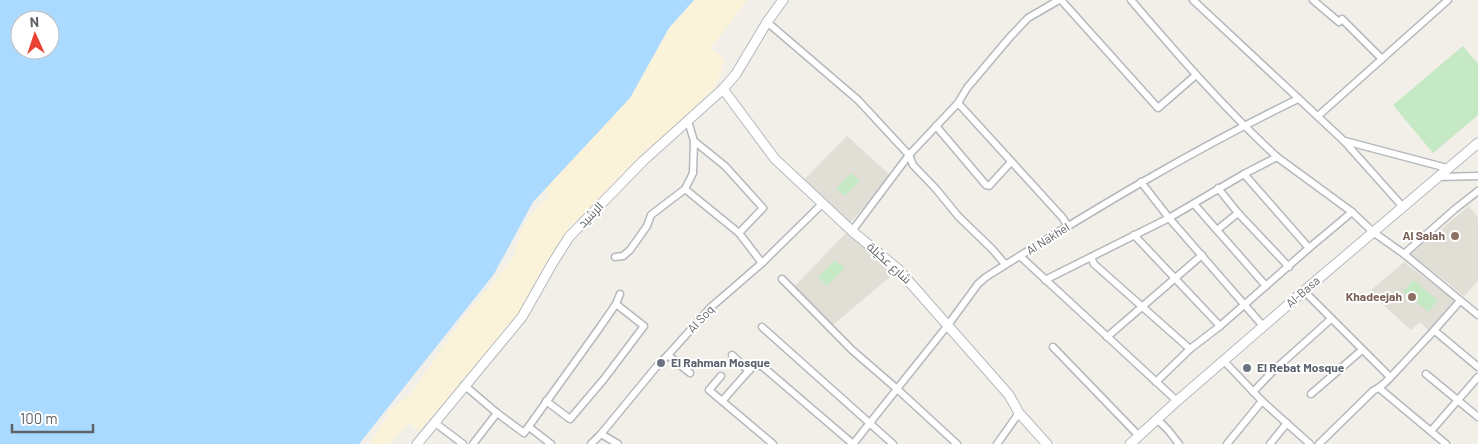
<svg xmlns="http://www.w3.org/2000/svg" width="1478" height="444" viewBox="0 0 1478 444" font-family="Barlow,Cairo,sans-serif">
  <rect width="100%" height="100%" fill="#f1efe8"/>
  <g fill="#e1ded6">
    <polygon points="847,136 891,176 849,224 802,182"/>
    <polygon points="1469,206 1478,218 1478,281 1464,296 1411,254"/>
    <polygon points="847,232 896,272 829,328 791,290"/>
    <polygon points="1404,262 1456,302 1429,331 1420,322 1411,330 1369,292"/>
  </g>
  <g fill="#c5e8c5">
    <polygon points="1463,46 1478,64 1478,115 1433,153 1393,105"/>
    <polygon points="851,173 860,181 845,196 836,189"/>
    <polygon points="835,260 845,268 827,286 818,277"/>
    <polygon points="1413,280 1438,300 1429,312 1403,292"/>
  </g>
  <polygon fill="#fbf3d9" points="694,0 747,0 711,48 725,60 715,88 571,226 560,213 570,227 553,253 513,322 419,432 409,423 389,444 369,444 392,408 409,396 461,321 496,279 513,257 524,225 534,211 548,197 546,188 630,98 669,28"/>
  <path fill="#aadaff" fill-rule="evenodd" d="M0,0h694l-25,28 -39,70 -97,104 -39,72 -135,170h-359zM20,20h30v30h-30z"/>
  <g fill="none" stroke-linecap="round" stroke-linejoin="round">
    <g stroke="#b5b8bc" stroke-width="9">
      <g id="street">
        <polyline points="1061,0 1158,108 1196,75"/>
        <path d="M1131,0c47,55 93,108 146,157"/>
        <polyline points="1193,0 1344,141 1403,207"/>
        <polyline points="1313,0 1339,22 1342,19 1382,59"/>
        <polyline points="767,22 858,100 909,155 913,165 936,189 958,216 992,249 1005,264"/>
        <polyline points="958,103 1062,217 1068,226"/>
        <polyline points="1318,116 1448,0"/>
        <polyline points="688,121 694,141 693,173 685,189 739,233 762,263"/>
        <polyline points="936,126 986,185 989,186 1011,162"/>
        <polyline points="694,141 725,166 763,208 739,233"/>
        <polyline points="1345,141 1447,168"/>
        <polyline points="1244,174 1309,248"/>
        <polyline points="1438,177 1478,176"/>
        <polyline points="1141,182 1169,218 1263,326"/>
        <polyline points="1218,188 1238,213 1289,267"/>
        <polyline points="1194,204 1266,286"/>
        <polyline points="1217,230 1238,213"/>
        <polyline points="852,231 909,155 958,103 967,88 1010,37 1028,18 1059,0"/>
        <polyline points="1134,235 1220,326"/>
        <polyline points="1404,254 1455,209 1478,191"/>
        <polyline points="1020,256 1177,401"/>
        <polyline points="615,257 623,256 630,250 647,226 651,215 685,189"/>
        <polyline points="1091,257 1094,264 1190,349"/>
        <polyline points="782,279 852,350 896,388 957,444"/>
        <polyline points="1045,280 1169,218 1244,174 1277,157 1352,212 1373,232 1404,254 1478,315"/>
        <polyline points="1304,291 1390,377"/>
        <polyline points="762,327 893,444"/>
        <polyline points="1435,331 1478,367"/>
        <polyline points="1107,337 1202,255"/>
        <polyline points="1053,347 1139,436"/>
        <polyline points="668,355 690,373"/>
        <polyline points="732,355 749,371"/>
        <polyline points="1224,361 1262,401 1310,444"/>
        <polyline points="1426,374 1478,417"/>
        <polyline points="721,376 709,390 773,444"/>
        <polyline points="1156,382 1190,349 1220,326 1309,248 1352,212"/>
        <polyline points="464,385 497,413 524,433 598,330 616,304 620,294"/>
        <polyline points="1379,388 1446,444"/>
        <polyline points="1253,392 1272,372 1331,319"/>
        <polyline points="1311,394 1362,350"/>
        <polyline points="723,400 752,367 758,365 763,367 853,444"/>
        <polyline points="546,401 570,419 604,379 644,326 616,304"/>
        <polyline points="1157,419 1168,430 1179,444"/>
        <polyline points="434,422 463,444"/>
        <polyline points="529,427 551,444"/>
        <polyline points="1431,431 1478,377"/>
        <polyline points="601,434 618,444"/>
        <polyline points="473,444 497,413"/>
        <polyline points="591,444 601,434 657,366 668,355 710,308 762,263 822,204"/>
        <path d="M853,444l95,-119 30,-41 8,-7c102,-64 204,-126 312,-178"/>
        <polyline points="997,444 1019,413"/>
        <polyline points="1227,444 1262,401"/>
        <polyline points="1270,444 1287,423"/>
        <path d="M1319,444l54,-53c12,-5 21,-18 29,-26 20,-21 39,-42 58,-64"/>
      </g>
    </g>
    <g stroke="#b6babf" stroke-width="11">
      <g id="secondary">
        <polyline points="723,89 775,159 852,231 898,269 1009,395 1019,413 1047,444"/>
        <polyline points="417,444 522,317 552,264 569,237 643,161 723,89 736,74 767,22 783,0"/>
        <polyline points="1130,444 1177,401 1304,291 1478,143"/>
      </g>
    </g>
    <use href="#street" stroke="#fff" stroke-width="6"/>
    <use href="#secondary" stroke="#fff" stroke-width="9"/>
  </g>
  <g fill="#8d6e63" stroke="#fff" stroke-width="2">
    <circle cx="1455" cy="236" r="5"/>
    <circle cx="1412" cy="297" r="5"/>
  </g>
  <g fill="#6b7280" stroke="#fff" stroke-width="2">
    <circle cx="661" cy="363" r="5"/>
    <circle cx="1247" cy="368" r="5"/>
  </g>
  <g text-anchor="middle" stroke-width="4" stroke-linejoin="round" paint-order="stroke">
    <g font-size="12" fill="#5f6368" stroke="#fff">
      <text transform="translate(591 215) rotate(-46)" y="4">الرشيد</text>
      <text transform="translate(1048 239) rotate(-32)" y="4">Al Nakhel</text>
      <text transform="translate(889 263) rotate(42)" y="4">شارع عكيلة</text>
      <text transform="translate(1303 292) rotate(-41)" y="4">Al-Basa</text>
      <text transform="translate(701 319) rotate(-47)" y="4">Al Soq</text>
    </g>
    <g font-size="12" font-weight="bold" fill="#785e54" stroke="#fff" text-anchor="end">
      <text x="1445" y="240">Al Salah</text>
      <text x="1402" y="301">Khadeejah</text>
    </g>
    <g font-size="12" font-weight="bold" fill="#5b616d" stroke="#fff" text-anchor="start">
      <text x="671" y="367">El Rahman Mosque</text>
      <text x="1257" y="372">El Rebat Mosque</text>
    </g>
  </g>
  <g transform="translate(35 35) rotate(357)"><circle r="24" fill="#ffffff" stroke="#bfc1c3"/>
  <path d="M0-4L9 19L0 12L-9 19Z" fill="#ea4335"/>
  <text y="-8" font-size="14" font-weight="bold" text-anchor="middle" fill="#5f6368">N</text>
  </g>
  <path d="M12 424v8h81v-8" fill="none" stroke="#5f6368" stroke-width="2.5"/>
  <text x="20" y="424" font-size="15" fill="#5f6368" stroke="#ffffff" stroke-width="4" paint-order="stroke">100 m</text>
</svg>
